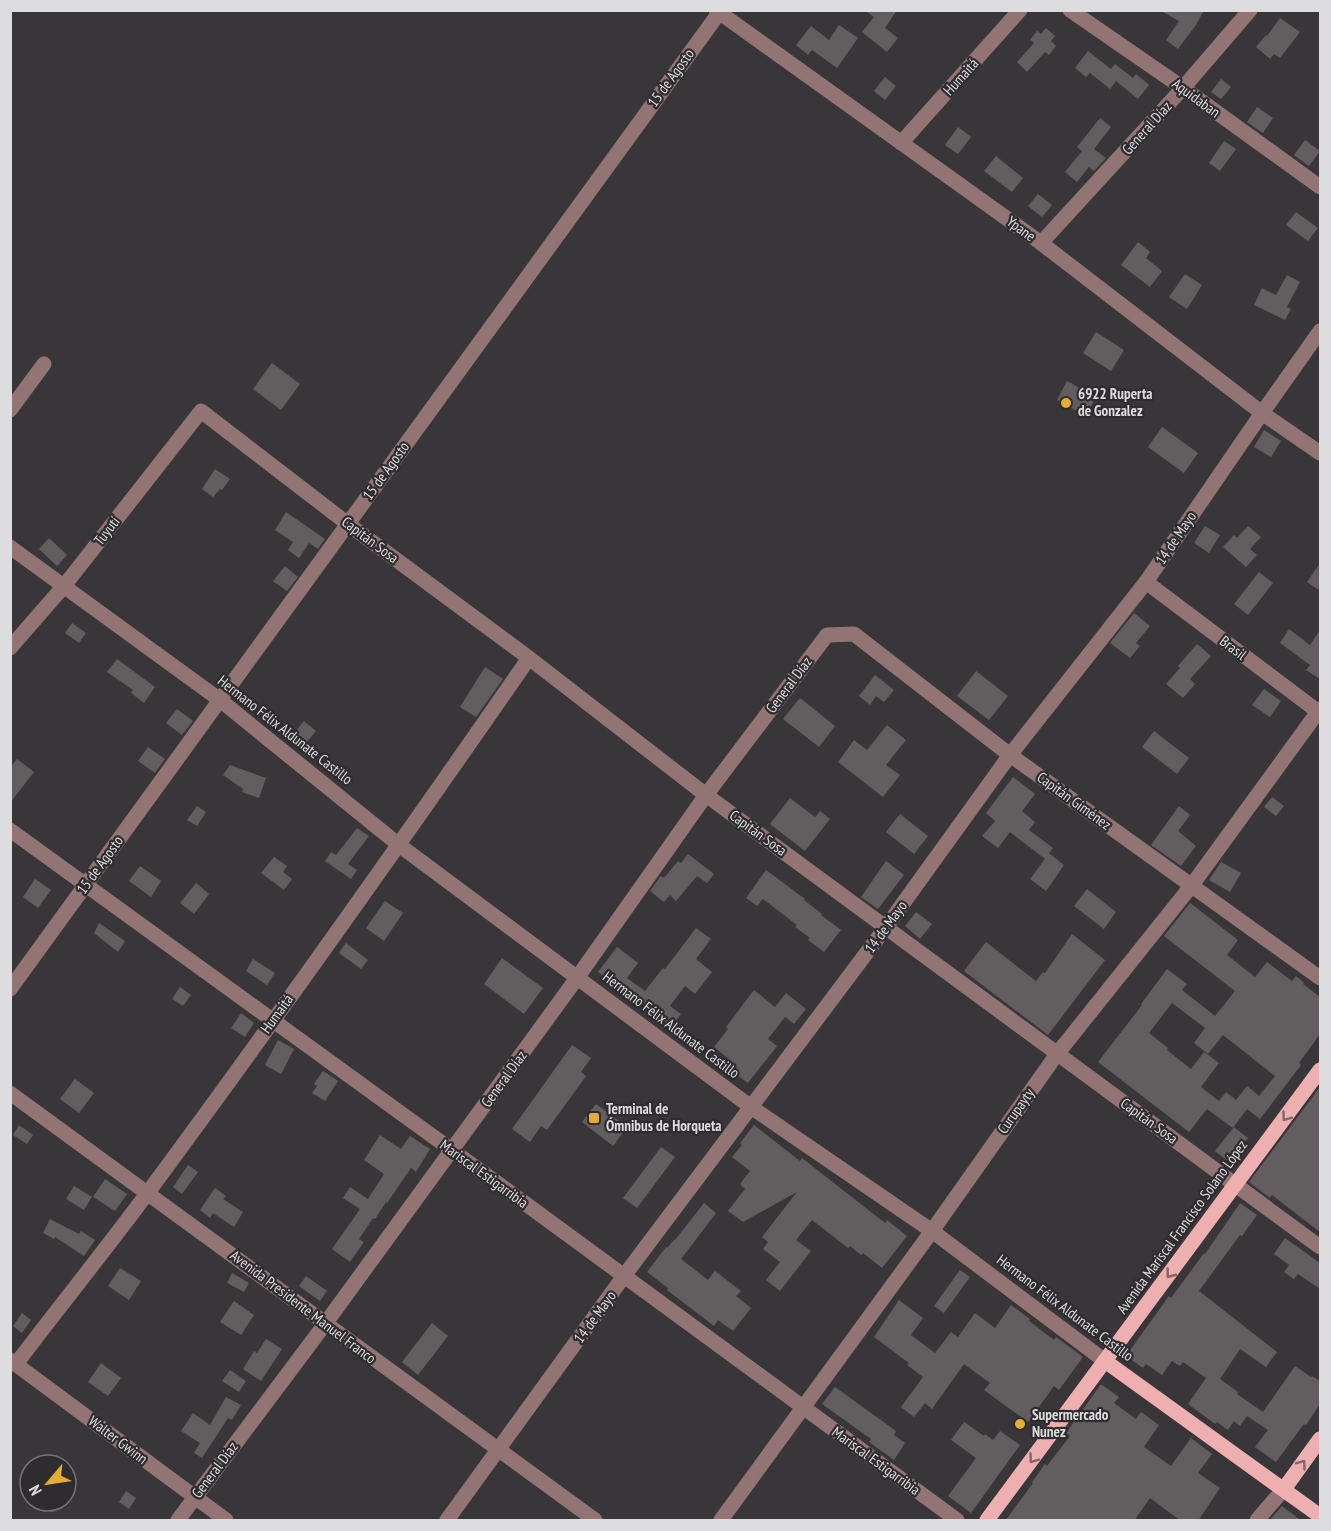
<svg xmlns="http://www.w3.org/2000/svg" width="1331" height="1531" viewBox="0 0 1331 1531" font-family="'PT Sans Narrow',sans-serif">
  <rect width="100%" height="100%" fill="#393639"/>
  <g fill="#625e5f" fill-rule="evenodd">
    <polygon points="864,10 897,10 885,28 898,38 887,52 862,32 874,17"/>
    <polygon points="1159,10 1204,10 1196,25 1178,49 1166,40 1179,21"/>
    <polygon points="1280,18 1300,32 1280,58 1274,54 1270,59 1256,47 1266,35 1267,36"/>
    <polygon points="839,25 858,38 837,68 812,50 808,55 796,45 811,26 829,40"/>
    <polygon points="1046,28 1055,36 1051,41 1056,46 1049,55 1045,52 1027,72 1017,62 1034,43 1030,40 1037,31 1041,34"/>
    <polygon points="1088,51 1111,69 1115,64 1133,78 1136,74 1149,85 1138,99 1116,81 1110,89 1090,73 1086,77 1075,68"/>
    <polygon points="885,77 896,86 885,100 874,91"/>
    <polygon points="1221,79 1231,87 1221,99 1211,92"/>
    <polygon points="1257,107 1273,118 1263,133 1247,122"/>
    <polygon points="1100,118 1111,127 1094,149 1106,158 1094,171 1089,167 1077,182 1065,172 1082,151 1077,147"/>
    <polygon points="958,127 971,137 958,154 945,145"/>
    <polygon points="1305,140 1320,151 1309,166 1294,155"/>
    <polygon points="1224,141 1236,149 1220,171 1209,163"/>
    <polygon points="996,156 1023,178 1012,192 984,171"/>
    <polygon points="1038,194 1052,205 1042,217 1028,206"/>
    <polygon points="1296,212 1318,228 1308,241 1286,225"/>
    <polygon points="1138,242 1150,252 1146,258 1162,271 1150,287 1121,265"/>
    <polygon points="1185,274 1202,285 1187,309 1169,297"/>
    <polygon points="1287,275 1300,282 1287,307 1291,309 1285,320 1254,305 1262,288 1276,295"/>
    <polygon points="1096,332 1124,350 1111,371 1083,353"/>
    <polygon points="272,363 300,384 281,410 253,389"/>
    <polygon points="1067,381 1096,397 1086,416 1057,400"/>
    <polygon points="1162,427 1198,453 1184,473 1148,447"/>
    <polygon points="1264,430 1281,441 1271,457 1254,447"/>
    <polygon points="215,469 230,479 222,490 220,489 213,497 202,489"/>
    <polygon points="286,512 325,539 318,549 309,543 299,558 288,550 293,542 275,530"/>
    <polygon points="1205,526 1220,535 1209,553 1194,543"/>
    <polygon points="1248,526 1261,537 1250,549 1257,555 1246,567 1223,547 1234,535 1237,538"/>
    <polygon points="49,538 67,555 57,566 39,549"/>
    <polygon points="1320,563 1320,591 1307,582"/>
    <polygon points="285,566 298,577 287,591 273,581"/>
    <polygon points="1259,572 1273,583 1248,615 1234,604"/>
    <polygon points="1134,613 1150,626 1136,643 1140,646 1130,658 1110,643"/>
    <polygon points="72,623 86,633 79,643 65,633"/>
    <polygon points="1289,629 1310,645 1320,630 1320,679 1306,670 1310,665 1280,643"/>
    <polygon points="1197,644 1211,656 1190,679 1195,684 1183,698 1166,684 1180,668 1178,666"/>
    <polygon points="117,659 155,687 144,703 131,693 133,690 107,672"/>
    <polygon points="485,667 503,679 476,717 460,707"/>
    <polygon points="976,671 1008,696 989,720 957,696"/>
    <polygon points="875,675 894,690 884,702 876,696 870,705 859,696"/>
    <polygon points="1264,689 1281,701 1270,717 1252,705"/>
    <polygon points="800,698 835,726 819,747 783,719"/>
    <polygon points="177,709 193,721 182,735 166,723"/>
    <polygon points="304,721 316,731 305,744 293,734"/>
    <polygon points="887,725 906,740 886,765 900,775 883,797 838,762 854,740 867,750"/>
    <polygon points="1154,731 1189,758 1177,774 1142,747"/>
    <polygon points="148,747 165,759 155,773 138,761"/>
    <polygon points="17,759 34,772 10,803 10,768"/>
    <polygon points="230,765 266,778 259,798 242,792 243,789 223,775"/>
    <polygon points="1013,777 1035,794 1022,811 1035,822 1029,830 1053,848 1049,853 1064,865 1046,891 1030,879 1045,859 1010,832 998,848 982,836 995,821 986,813"/>
    <polygon points="1272,797 1284,806 1276,816 1264,807"/>
    <polygon points="790,798 815,817 820,811 830,819 805,851 770,824"/>
    <polygon points="197,806 206,812 197,826 187,820"/>
    <polygon points="1179,806 1190,815 1178,831 1196,846 1181,866 1151,845"/>
    <polygon points="900,814 928,836 914,854 886,832"/>
    <polygon points="357,828 369,836 348,864 357,870 351,879 325,861 331,852 336,855"/>
    <polygon points="688,854 714,874 707,883 697,876 676,901 670,895 664,902 650,891 661,876 664,878 678,861 681,863"/>
    <polygon points="274,857 287,866 283,872 292,879 284,890 261,873"/>
    <polygon points="886,861 904,875 878,909 861,897"/>
    <polygon points="1221,862 1241,873 1230,892 1209,880"/>
    <polygon points="140,866 161,881 151,897 129,881"/>
    <polygon points="766,870 805,899 804,900 822,914 821,915 841,930 824,952 808,940 810,938 795,927 797,925 763,899 757,906 746,898"/>
    <polygon points="35,879 51,890 38,908 23,897"/>
    <polygon points="196,883 209,894 194,914 180,903"/>
    <polygon points="1087,889 1116,912 1104,929 1074,906"/>
    <polygon points="385,901 403,913 384,941 366,928"/>
    <path d="M1190,903l48,37 -11,15 28,22 12,-15 25,19 4,-5 8,7 -1,1 17,13v37l-21,29 2,2 -41,54 -13,-10 -14,19 -26,-19 -18,23 -91,-70 44,-57 -1,-1 26,-35 20,15 -5,6 33,26 20,-25 -71,-55zM1172,1003l33,25 -11,15 14,11 15,-19 52,41 -16,20 -12,-10 -11,14 -10,-8 -7,9 -18,-14 18,-24 -15,-11 -13,17 -24,-19 1,-2 -19,-15z"/>
    <polygon points="916,912 932,924 920,939 905,926"/>
    <polygon points="99,923 125,941 118,952 94,933"/>
    <polygon points="696,928 711,939 696,959 712,972 695,994 685,986 670,1006 681,1014 671,1027 598,972 617,947 638,963 627,978 645,991 663,968 665,969"/>
    <polygon points="1072,934 1105,960 1048,1035 964,971 986,942 1036,981 1043,972 1045,973"/>
    <polygon points="346,943 368,960 361,969 339,953"/>
    <polygon points="502,958 543,988 524,1014 484,984"/>
    <polygon points="253,959 275,973 267,985 246,971"/>
    <polygon points="180,987 191,995 183,1006 172,999"/>
    <polygon points="754,990 775,1007 786,993 806,1009 794,1024 785,1017 768,1039 777,1046 748,1083 725,1066 730,1060 714,1047 728,1029 726,1027"/>
    <polygon points="241,1013 254,1023 245,1037 231,1028"/>
    <polygon points="278,1040 294,1049 281,1074 265,1065"/>
    <polygon points="572,1045 591,1058 581,1072 586,1076 547,1130 541,1126 530,1142 512,1129"/>
    <polygon points="323,1071 338,1081 325,1101 312,1093 317,1086 314,1084"/>
    <polygon points="75,1079 94,1093 79,1113 60,1099"/>
    <polygon points="1320,1087 1320,1232 1272,1195 1270,1198 1249,1182"/>
    <polygon points="596,1104 627,1127 613,1146 582,1122"/>
    <polygon points="19,1125 33,1135 27,1144 13,1135"/>
    <polygon points="754,1125 800,1161 802,1158 885,1223 887,1220 907,1236 882,1268 863,1253 861,1255 850,1246 848,1248 812,1220 796,1240 811,1251 780,1291 766,1280 780,1262 763,1249 768,1242 762,1237 797,1192 743,1222 728,1211 745,1189 740,1184 750,1171 732,1157 742,1145 740,1143"/>
    <polygon points="1234,1127 1248,1138 1229,1162 1215,1151"/>
    <polygon points="380,1135 401,1149 410,1136 430,1149 416,1172 411,1168 387,1203 386,1202 375,1219 373,1218 359,1239 364,1242 350,1262 332,1249 360,1209 343,1198 350,1187 368,1199 384,1174 364,1160"/>
    <polygon points="661,1147 675,1157 637,1208 623,1198"/>
    <polygon points="188,1165 198,1172 182,1194 173,1187"/>
    <polygon points="105,1179 127,1194 115,1211 93,1197"/>
    <polygon points="74,1186 92,1197 84,1210 66,1199"/>
    <polygon points="215,1188 226,1196 223,1199 243,1212 234,1227 213,1213 210,1218 200,1210"/>
    <polygon points="704,1203 716,1213 681,1259 708,1280 715,1271 741,1291 736,1296 751,1308 733,1331 718,1320 714,1326 667,1290 668,1288 647,1272 666,1247 667,1248 674,1240 675,1240"/>
    <polygon points="1240,1203 1257,1215 1242,1236 1240,1235 1199,1291 1277,1352 1266,1367 1240,1349 1220,1379 1238,1392 1237,1394 1263,1412 1295,1366 1311,1377 1312,1376 1320,1381 1320,1404 1306,1425 1304,1424 1276,1462 1255,1447 1268,1430 1247,1416 1240,1426 1234,1421 1228,1430 1217,1422 1215,1424 1188,1404 1206,1378 1183,1362 1180,1366 1172,1361 1162,1375 1146,1364 1143,1368 1126,1356 1169,1296 1171,1298 1204,1253 1205,1254"/>
    <polygon points="50,1219 79,1234 81,1231 95,1240 84,1256 55,1237 54,1239 43,1233"/>
    <polygon points="1285,1238 1320,1263 1320,1289 1298,1274 1294,1279 1284,1272 1289,1265 1274,1254"/>
    <polygon points="120,1268 141,1281 129,1300 108,1286"/>
    <polygon points="960,1270 970,1277 944,1313 934,1306"/>
    <polygon points="232,1273 249,1283 244,1292 227,1283"/>
    <polygon points="306,1276 327,1291 320,1301 299,1286"/>
    <polygon points="899,1300 923,1318 911,1335 935,1353 951,1332 958,1337 975,1313 995,1328 1011,1305 1030,1319 1029,1321 1054,1340 1056,1337 1083,1357 1059,1390 1054,1386 1028,1422 984,1390 990,1383 964,1364 932,1409 925,1403 914,1417 901,1407 923,1377 907,1365 909,1363 874,1337"/>
    <polygon points="234,1301 254,1315 241,1335 220,1322"/>
    <polygon points="22,1313 31,1320 22,1333 13,1326"/>
    <polygon points="432,1323 448,1336 418,1375 402,1362"/>
    <polygon points="266,1339 282,1349 261,1381 243,1369 254,1351 257,1353"/>
    <polygon points="101,1363 121,1378 108,1396 88,1382"/>
    <polygon points="230,1370 246,1381 239,1392 222,1381"/>
    <polygon points="1101,1384 1119,1397 1114,1403 1136,1419 1141,1412 1159,1425 1144,1447 1171,1466 1191,1438 1212,1454 1198,1473 1220,1488 1198,1521 1181,1521 1150,1498 1134,1521 1005,1521 1033,1483 1032,1482 1045,1464 1047,1466 1070,1436 1066,1433"/>
    <polygon points="835,1387 896,1431 894,1435 905,1443 894,1460 869,1442 871,1439 822,1404"/>
    <polygon points="226,1397 241,1405 232,1420 228,1418 202,1458 194,1453 200,1443 181,1431 193,1413 210,1425"/>
    <polygon points="964,1422 984,1436 985,1434 993,1440 1000,1431 1020,1445 971,1513 948,1496 976,1458 951,1440"/>
    <polygon points="126,1491 136,1498 129,1509 119,1502"/>
    <polygon points="1282,1506 1302,1521 1269,1521"/>
  </g>
  <g fill="none" stroke-linecap="round" stroke-linejoin="round">
    <g stroke="#937474" stroke-width="15">
      <polyline points="716,10 1041,243 1262,413 1320,453"/>
      <polyline points="1070,10 1183,88 1320,187"/>
      <polyline points="901,143 1020,10"/>
      <polyline points="1041,243 1183,88 1250,10"/>
      <polyline points="10,410 44,364"/>
      <polyline points="10,547 220,700 399,845 751,1107 932,1231 1105,1361"/>
      <polyline points="1146,582 1320,713"/>
      <polyline points="10,648 64,586 201,411 348,524 529,658 706,795 1320,1247"/>
      <polyline points="10,830 500,1185 957,1520"/>
      <polyline points="10,989 719,13"/>
      <path d="M10,1093c196,141 389,286 585,427"/>
      <polyline points="10,1360 226,1520"/>
      <path d="M16,1364c44,-58 90,-115 133,-173 130,-176 256,-354 380,-533"/>
      <polyline points="178,1520 325,1324 577,978 706,795 827,635 854,634 1010,755 1320,978"/>
      <polyline points="447,1520 624,1276 886,927 1010,755 1146,582 1262,413 1320,331"/>
      <polyline points="721,1520 932,1231 1057,1054 1192,885 1320,709"/>
      <polyline points="1257,1520 1284,1489"/>
    </g>
    <g stroke="#eeafb0" stroke-width="15">
      <polyline points="1105,1361 1320,1516"/>
      <polyline points="1284,1489 1320,1439"/>
      <polyline points="987,1520 1320,1070"/>
    </g>
  </g>
  <defs><path id="oneway-chevron" d="M-2-3.5L2.5 0L-2 3.5" fill="none" stroke-width="1.6" stroke-linecap="round" stroke-linejoin="round" transform="scale(1.5)"/></defs>
  <g stroke="#856769">
    <use href="#oneway-chevron" transform="translate(1286 1117) rotate(126)"/>
    <use href="#oneway-chevron" transform="translate(1170 1274) rotate(127)"/>
    <use href="#oneway-chevron" transform="translate(1033 1459) rotate(126)"/>
    <use href="#oneway-chevron" transform="translate(1302 1464) rotate(-54)"/>
  </g>
  <g fill="#e4ad35" stroke="#2f2c2f" stroke-width="2">
    <circle cx="1066" cy="403" r="6"/>
    <rect x="588" y="1112" width="12" height="12" rx="3"/>
    <circle cx="1020" cy="1424" r="6"/>
  </g>
  <g text-anchor="middle" stroke-width="4.5" stroke-linejoin="round" paint-order="stroke">
    <g font-size="15" fill="#dddcde" stroke="#2f2c2f">
      <text transform="translate(961 77) rotate(-48)" y="5">Humaitá</text>
      <text transform="translate(671 78) rotate(-54)" y="5">15 de Agosto</text>
      <text transform="translate(1196 98) rotate(36)" y="5">Aquidaban</text>
      <text transform="translate(1147 128) rotate(-48)" y="5">General Díaz</text>
      <text transform="translate(1021 229) rotate(36)" y="5">Ypane</text>
      <text transform="translate(386 471) rotate(-54)" y="5">15 de Agosto</text>
      <text transform="translate(107 531) rotate(-52)" y="5">Tuyutí</text>
      <text transform="translate(1176 538) rotate(-56)" y="5">14 de Mayo</text>
      <text transform="translate(370 540) rotate(37)" y="5">Capitán Sosa</text>
      <text transform="translate(1233 648) rotate(37)" y="5">Brasil</text>
      <text transform="translate(789 685) rotate(-53)" y="5">General Díaz</text>
      <text transform="translate(285 730) rotate(38)" y="5">Hermano Félix Aldunate Castillo</text>
      <text transform="translate(1074 801) rotate(36)" y="5">Capitán Giménez</text>
      <text transform="translate(758 833) rotate(36)" y="5">Capitán Sosa</text>
      <text transform="translate(100 865) rotate(-54)" y="5">15 de Agosto</text>
      <text transform="translate(886 927) rotate(-54)" y="5">14 de Mayo</text>
      <text transform="translate(277 1014) rotate(-54)" y="5">Humaitá</text>
      <text transform="translate(671 1025) rotate(37)" y="5">Hermano Félix Aldunate Castillo</text>
      <text transform="translate(504 1079) rotate(-54)" y="5">General Díaz</text>
      <text transform="translate(1016 1111) rotate(-55)" y="5">Curupayty</text>
      <text transform="translate(1149 1121) rotate(36)" y="5">Capitán Sosa</text>
      <text transform="translate(484 1174) rotate(36)" y="5">Mariscal Estigarribia</text>
      <text transform="translate(1182 1227) rotate(-54)" y="5">Avenida Mariscal Francisco Solano López</text>
      <text transform="translate(303 1307) rotate(37)" y="5">Avenida Presidente Manuel Franco</text>
      <text transform="translate(1065 1308) rotate(37)" y="5">Hermano Félix Aldunate Castillo</text>
      <text transform="translate(595 1317) rotate(-54)" y="5">14 de Mayo</text>
      <text transform="translate(118 1440) rotate(37)" y="5">Walter Gwinn</text>
      <text transform="translate(876 1461) rotate(36)" y="5">Mariscal Estigarribia</text>
      <text transform="translate(215 1470) rotate(-53)" y="5">General Díaz</text>
    </g>
    <g font-size="15" font-weight="bold" fill="#dddcde" stroke="#2f2c2f" text-anchor="start">
      <text x="1078" y="399">6922 Ruperta<tspan x="1078" dy="17">de Gonzalez</tspan></text>
      <text x="606" y="1114">Terminal de<tspan x="606" dy="17">Ómnibus de Horqueta</tspan></text>
      <text x="1032" y="1420">Supermercado<tspan x="1032" dy="17">Nunez</tspan></text>
    </g>
  </g>
  <rect width="1331" height="1531" fill="none" stroke="#dddcde" stroke-width="24"/>
  <g transform="translate(48 1483) rotate(241)"><circle r="28" fill="#2f2c2f" stroke="#757275" stroke-width="1.5"/>
  <path d="M0-4.5L10 22L0 15L-10 22Z" fill="#e4ad35"/>
  <text y="-9" font-size="16" font-weight="bold" text-anchor="middle" fill="#dddcde">N</text>
  </g>
</svg>
